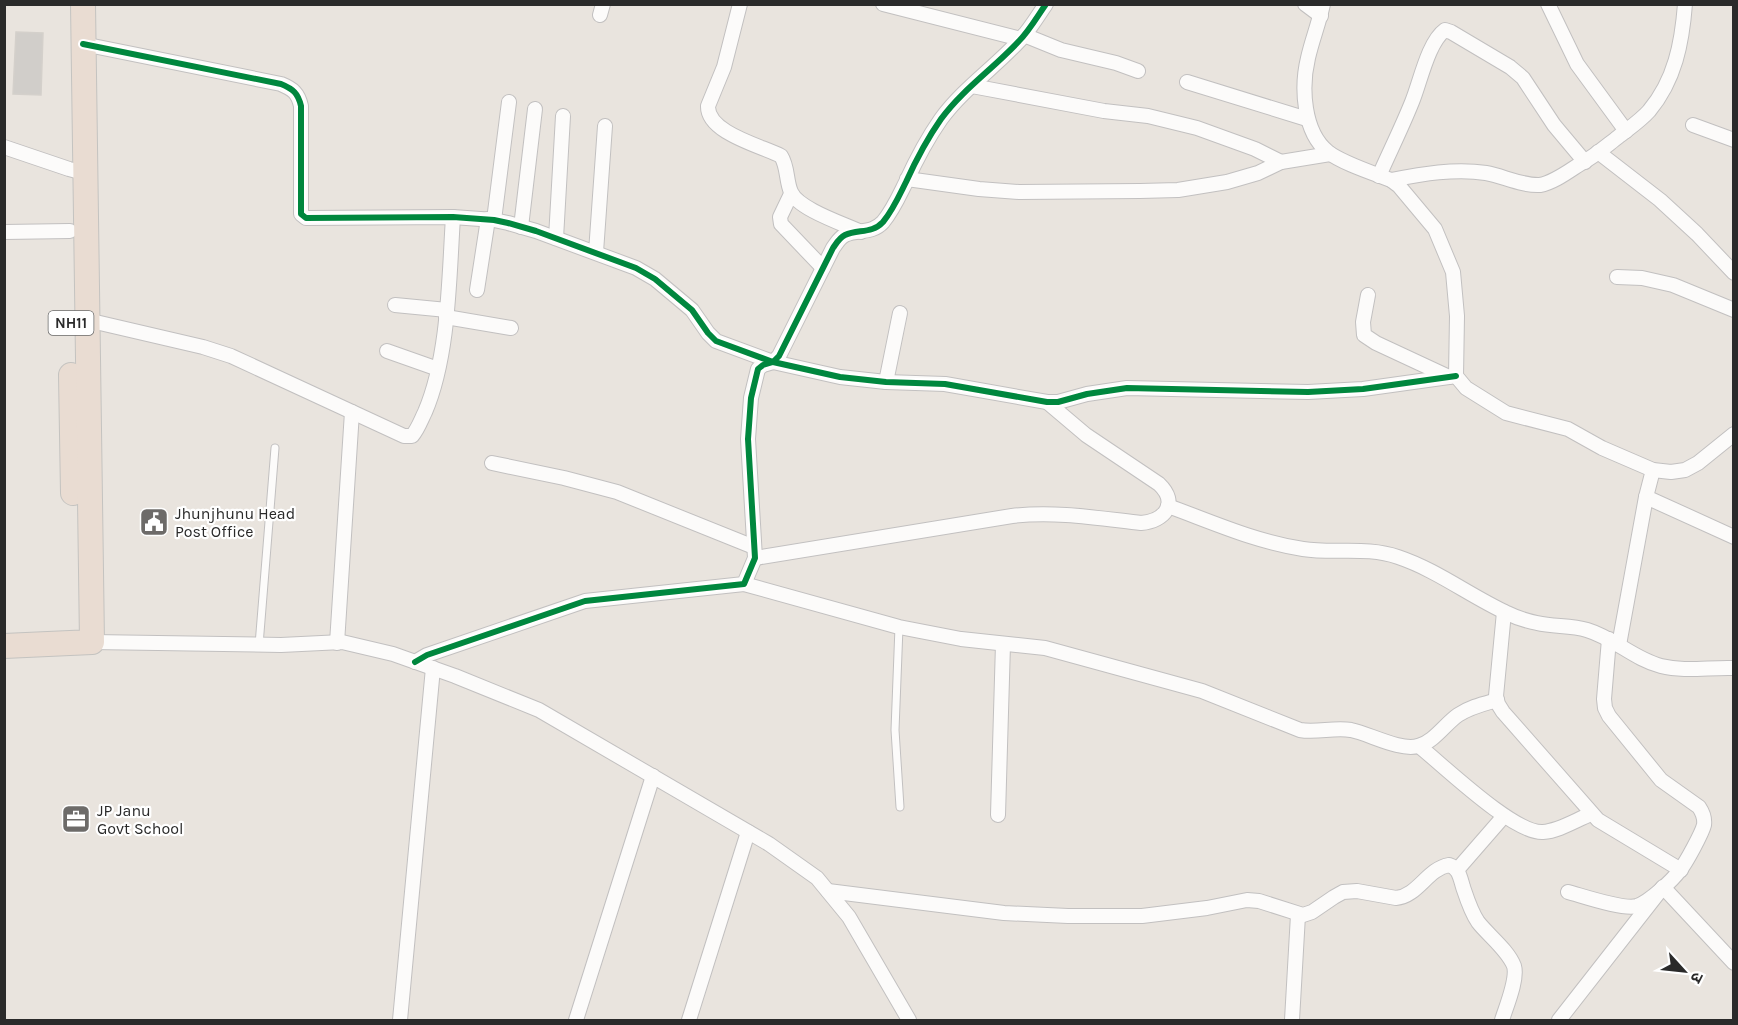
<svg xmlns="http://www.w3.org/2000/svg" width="1738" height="1025" viewBox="0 0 1738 1025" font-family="Karla,'Noto Sans Devanagari',sans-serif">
  <rect width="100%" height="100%" fill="#e9e4de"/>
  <polygon fill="#d1ceca" stroke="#d4d0cb" stroke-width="1.5" points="16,32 43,33 41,95 13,94"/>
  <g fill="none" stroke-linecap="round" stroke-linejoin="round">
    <g stroke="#c2c0c0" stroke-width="9">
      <g id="lane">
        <polyline points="899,627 895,730 900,807"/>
        <polyline points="259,645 275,448"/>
      </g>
    </g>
    <g stroke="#c2c0c0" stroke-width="16">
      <g id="street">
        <path d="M740,4l-16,63 -16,39c-1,27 54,40 73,50 7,11 5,25 10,36 7,17 53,32 70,40"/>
        <polyline points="883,4 1021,39"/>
        <polyline points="1305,4 1321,16"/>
        <path d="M1323,4c-4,19 -11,36 -15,54 -7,29 -5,74 20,94 14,11 45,21 63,28l8,6 36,43 18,43 4,44 -1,60 10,12 40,25 62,16 34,19 51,22 18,2 14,-2 13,-7 36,-29"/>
        <polyline points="1548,4 1577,64 1626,131"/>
        <polyline points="600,15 603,4"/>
        <polyline points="1024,35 1061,50 1116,63 1138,71"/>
        <path d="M83,44l198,40c12,5 17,9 20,22v108l5,4 147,-1 41,3 14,3 28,8 100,37 19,11 37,31 16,23 8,8 57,21 67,15 46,5 59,2 102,18h11l29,-8 40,-6 181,4 55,-3 93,-13"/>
        <polyline points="1187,82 1307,119"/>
        <polyline points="972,86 1104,111 1148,116 1197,128 1255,149 1281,162"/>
        <polyline points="1693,125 1734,140"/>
        <polyline points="4,147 69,169 84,173"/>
        <polyline points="1598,152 1660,200 1697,234 1734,273"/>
        <path d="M1379,176c11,-25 23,-49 33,-74 8,-19 16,-60 33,-72l6,2 59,35 13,11 31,47 31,37"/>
        <polyline points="907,179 979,189 1019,192 1140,191 1178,190 1227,182 1258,173 1281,162 1330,154"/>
        <path d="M1391,180c31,-6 64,-12 95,-7 17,3 36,13 54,12 13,-2 29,-14 40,-21 14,-7 25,-17 38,-27 10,-8 22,-16 31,-26 26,-31 33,-68 36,-107"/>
        <polyline points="791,194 780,217 781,224 823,268"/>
        <polyline points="494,220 509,102"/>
        <polyline points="521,227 535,109"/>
        <polyline points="4,232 70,231"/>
        <polyline points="556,238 563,116"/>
        <polyline points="596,252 605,126"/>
        <polyline points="1617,277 1642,278 1673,285 1734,310"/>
        <polyline points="477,290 488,219"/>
        <polyline points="1368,295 1363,322 1364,335 1376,343 1449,377"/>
        <polyline points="395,305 447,310"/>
        <polyline points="446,317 511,328"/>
        <path d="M87,320l116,27 28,9 173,80h8c6,-7 9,-16 13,-24 24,-56 24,-134 28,-195"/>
        <polyline points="387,351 438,369"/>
        <polyline points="886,382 900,313"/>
        <polyline points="492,463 564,478 617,492 754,547"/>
        <polyline points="1646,497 1734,537"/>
        <path d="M1168,506c44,16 88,36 135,43 31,5 64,-3 95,8 39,13 72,39 109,56 10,5 20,8 30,10 17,4 34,2 50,7 27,8 47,29 74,36 24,6 48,1 73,2"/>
        <path d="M755,558l257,-42c43,-5 85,2 129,7 24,-2 38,-20 18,-39l-73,-49 -39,-33"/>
        <path d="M744,584l155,43 62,12 84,9 157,43 98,39c17,3 34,-3 51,0 19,4 49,21 67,16 16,-4 27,-22 40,-31 12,-8 25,-11 39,-15"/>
        <polyline points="1504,612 1496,696 1498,704 1503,712 1598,820 1681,870"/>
        <polyline points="92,642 281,645 342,642 393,654 455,676 539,710 769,844 817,878 849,917 909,1020"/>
        <polyline points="337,643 352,412"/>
        <polyline points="1619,645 1646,497 1653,470"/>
        <path d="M415,662l12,-7 158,-54 159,-17 11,-26 -7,-119 3,-41 7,-29 5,-4 10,-3 6,-6 54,-108c3,-4 6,-10 12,-13 13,-6 27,-1 38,-13 10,-12 16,-26 23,-40 10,-22 21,-43 35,-63 22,-30 53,-51 78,-78 10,-10 18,-24 27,-37"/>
        <path d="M1419,746c25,20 95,88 124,86 16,-1 33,-12 48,-18"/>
        <polyline points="998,815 1003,644"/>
        <polyline points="1457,870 1504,816"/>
        <path d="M828,891l176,22 64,3h74l65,-8 40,-8 12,1 44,14 9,-3 22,-15 9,-5 14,-1 39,7c22,-2 31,-29 53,-33 10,3 11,12 14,22 4,12 8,25 15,35 10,13 30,28 36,44 4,13 -8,41 -12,54"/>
        <path d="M1568,892c15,4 55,18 69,14 12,-4 35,-25 43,-36 6,-7 22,-37 24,-45 1,-7 -1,-12 -5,-18l-38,-27 -52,-64 -4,-8 -1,-9 5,-60"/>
        <polyline points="400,1020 433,668"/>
        <polyline points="576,1020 653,776"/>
        <polyline points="689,1020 748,832"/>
        <polyline points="1292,1020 1298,915"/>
        <polyline points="1559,1020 1663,887 1734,963"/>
      </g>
    </g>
    <g stroke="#c4c3c0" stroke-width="26">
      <g id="highway">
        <polyline points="71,375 73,493"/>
        <polyline points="4,646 92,642 83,4"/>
      </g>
    </g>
    <use href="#lane" stroke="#fcfbfa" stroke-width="7"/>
    <use href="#street" stroke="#fcfbfa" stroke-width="14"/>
    <use href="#highway" stroke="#e9dcd2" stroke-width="24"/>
    <g stroke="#fff" stroke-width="10">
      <g id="cycleway">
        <path d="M83,44l198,40c12,5 17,9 20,22v108l5,4 147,-1 41,3 14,3 28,8 100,37 19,11 37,31 16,23 8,8 57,21 67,15 46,5 59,2 102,18h11l29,-8 40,-6 181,4 55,-3 93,-13"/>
        <path d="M415,662l12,-7 158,-54 159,-17 11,-26 -7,-119 3,-41 7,-29 5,-4 10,-3 6,-6 54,-108c3,-4 6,-10 12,-13 13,-6 27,-1 38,-13 10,-12 16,-26 23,-40 10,-22 21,-43 35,-63 22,-30 53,-51 78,-78 10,-10 18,-24 27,-37"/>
      </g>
    </g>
    <use href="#cycleway" stroke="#00873e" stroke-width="6"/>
  </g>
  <defs>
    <g id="civic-square" transform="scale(1.5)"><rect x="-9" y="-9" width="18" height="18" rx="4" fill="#6d6b69" stroke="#fff"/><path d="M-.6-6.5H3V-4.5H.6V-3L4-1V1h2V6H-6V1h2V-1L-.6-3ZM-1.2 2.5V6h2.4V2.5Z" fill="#fff"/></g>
    <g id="office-square" transform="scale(1.5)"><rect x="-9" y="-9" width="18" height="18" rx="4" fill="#6d6b69" stroke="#fff"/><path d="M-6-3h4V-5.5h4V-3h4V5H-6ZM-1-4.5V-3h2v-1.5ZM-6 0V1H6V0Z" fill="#fff"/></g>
  </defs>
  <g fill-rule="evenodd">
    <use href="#civic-square" x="154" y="522"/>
    <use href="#office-square" x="76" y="819"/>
  </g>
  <g text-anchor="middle" stroke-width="4.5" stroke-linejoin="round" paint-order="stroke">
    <rect fill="#fff" stroke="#6a6a6a" stroke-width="1.5" x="48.5" y="311" width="45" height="24" rx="4.5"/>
    <g font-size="15" font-weight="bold" fill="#2a2a2a">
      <text x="71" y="328">NH11</text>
    </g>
    <g font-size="16" fill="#2a2a2a" stroke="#fff" text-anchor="start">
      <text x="175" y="519">Jhunjhunu Head<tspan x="175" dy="18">Post Office</tspan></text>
      <text x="97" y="816">JP Janu<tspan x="97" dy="18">Govt School</tspan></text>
    </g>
  </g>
  <rect width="1738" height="1025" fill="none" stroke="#2a2a2a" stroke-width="12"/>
  <g transform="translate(1684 971) rotate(117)" stroke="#ffffff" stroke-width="4.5" paint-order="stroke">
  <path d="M0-4.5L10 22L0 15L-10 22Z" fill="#2a2a2a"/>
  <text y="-9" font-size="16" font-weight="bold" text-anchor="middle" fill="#2a2a2a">उ</text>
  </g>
</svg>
